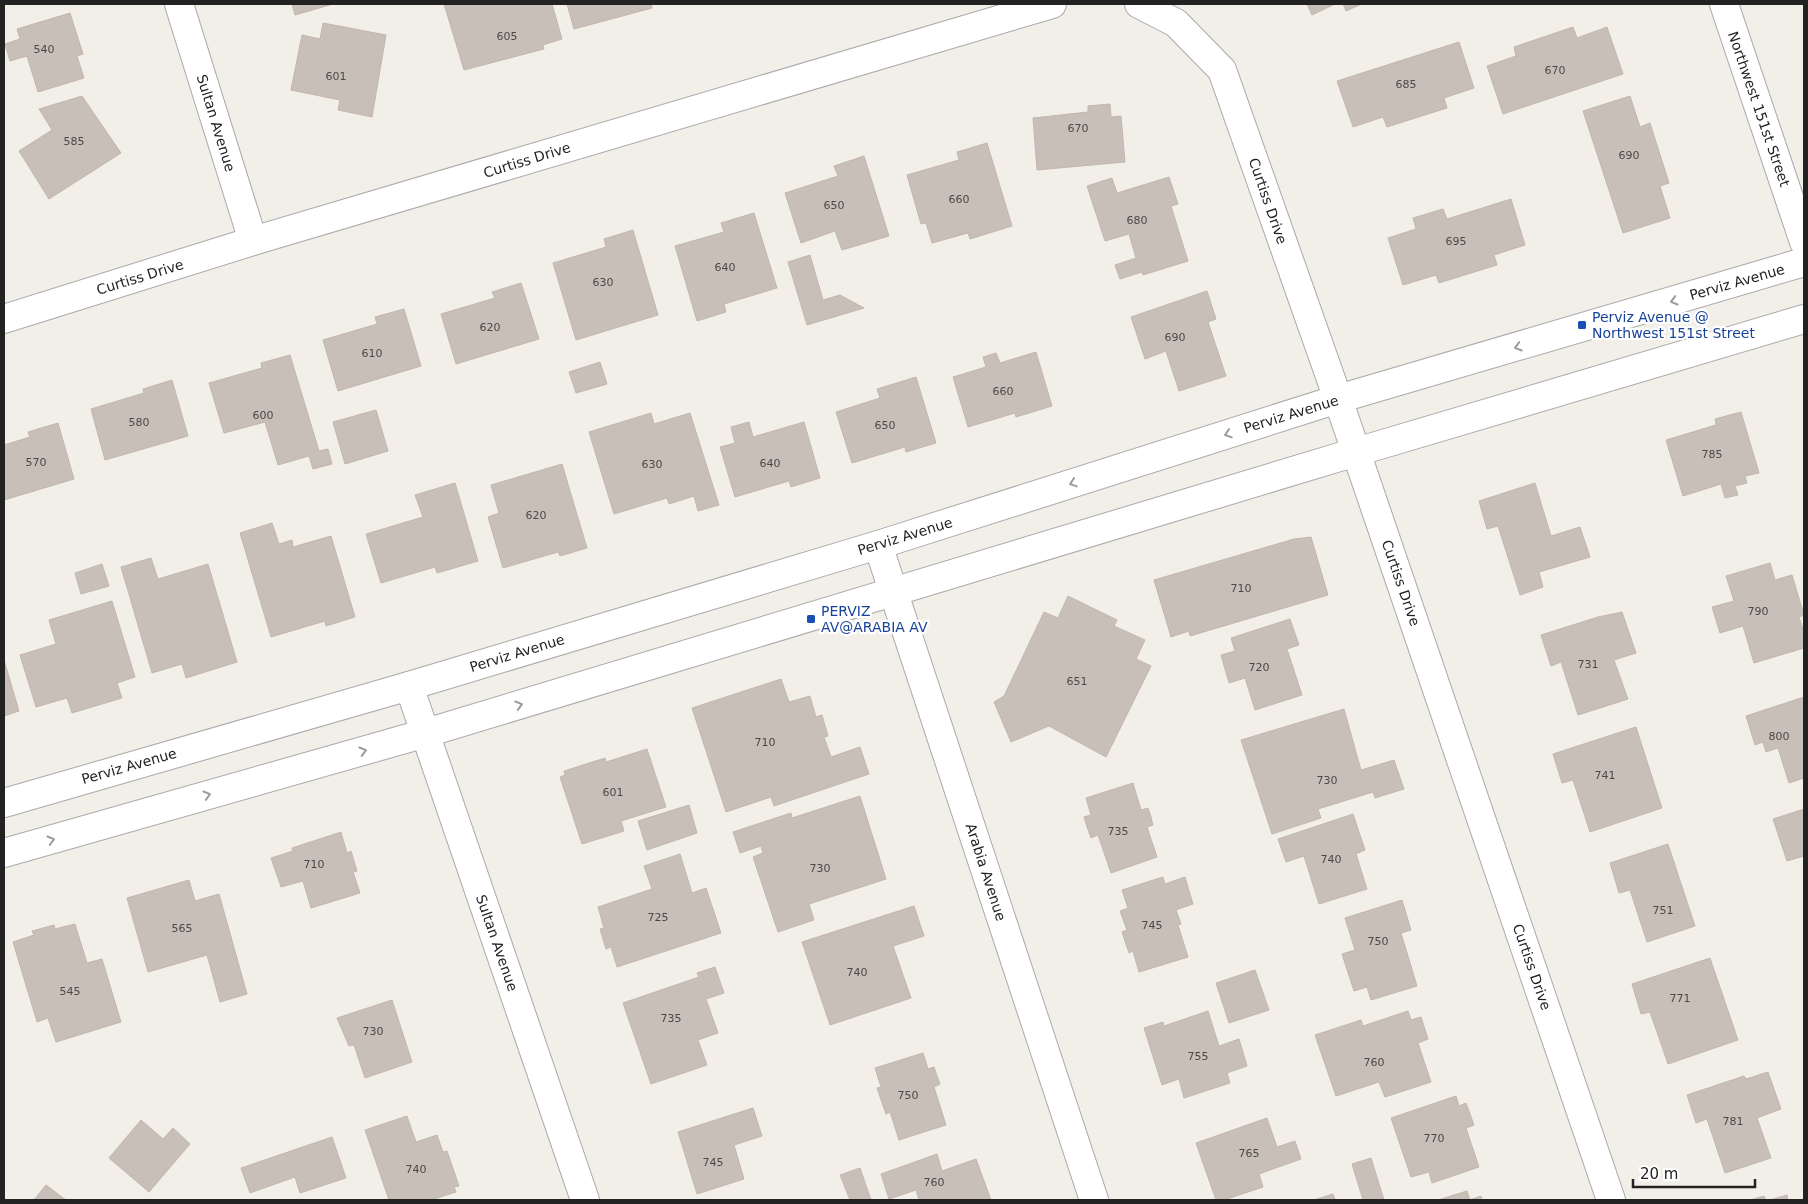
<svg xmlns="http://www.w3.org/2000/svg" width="1808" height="1204" viewBox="0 0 1808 1204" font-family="'DejaVu Sans',sans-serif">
  <rect width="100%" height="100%" fill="#f2efe9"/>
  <g fill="#c7bfb8" stroke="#c4b6ab">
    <polygon points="292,4 333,4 295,15"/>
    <polygon points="444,4 552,4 562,39 543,45 544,49 464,70"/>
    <polygon points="567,4 651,4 652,8 574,29"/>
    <polygon points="1307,4 1335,4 1312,15"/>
    <polygon points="1343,4 1362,4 1346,11"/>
    <polygon points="70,13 83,54 77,56 84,78 38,92 27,56 10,61 5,44 20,39 17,29"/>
    <polygon points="323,23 386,35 372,117 338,110 340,100 291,90 302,35 320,39"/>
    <polygon points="1573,27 1577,38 1607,27 1623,74 1503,114 1487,66 1516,56 1514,47"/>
    <polygon points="1459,42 1474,88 1444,98 1447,108 1387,127 1383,117 1353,127 1337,81"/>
    <polygon points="82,96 121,153 49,199 19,151 52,130 39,109"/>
    <polygon points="1630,96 1640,127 1650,123 1669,183 1660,186 1670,218 1623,233 1583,111"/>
    <polygon points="1110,104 1111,117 1121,116 1125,162 1037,170 1033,118 1088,112 1088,106"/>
    <polygon points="987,143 1012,226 970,239 968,233 932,243 926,223 921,224 907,175 959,160 957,152"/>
    <polygon points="864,156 889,236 842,250 835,231 801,243 785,193 838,176 834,166"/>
    <polygon points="1169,177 1178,204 1171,206 1188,261 1143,275 1142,272 1120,279 1115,265 1136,258 1129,234 1105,241 1087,186 1112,178 1117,193"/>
    <polygon points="1511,199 1525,245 1494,255 1497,265 1439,283 1436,275 1403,285 1388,238 1416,229 1413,218 1443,209 1447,219"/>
    <polygon points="754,213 777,288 724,304 726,312 697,321 675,246 724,232 721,223"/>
    <polygon points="633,230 658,315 576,340 553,263 606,247 604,239"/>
    <polygon points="810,255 823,300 840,295 864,308 807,325 788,262"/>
    <polygon points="521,283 539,339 456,364 441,314 495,298 492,292"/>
    <polygon points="1207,291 1216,319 1208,322 1226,376 1179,391 1166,351 1145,359 1131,317"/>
    <polygon points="404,309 421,366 338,391 323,340 377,324 375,317"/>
    <polygon points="1036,352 1052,406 1016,417 1015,413 968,427 953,377 986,367 983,357 996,353 1000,363"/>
    <polygon points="290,355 319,451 328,449 332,464 313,469 309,456 278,465 265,422 224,433 209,383 262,368 261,363"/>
    <polygon points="600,362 607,384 576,393 569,372"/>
    <polygon points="916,377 936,443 906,452 905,447 852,463 836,412 880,398 877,389"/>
    <polygon points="172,380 188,436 105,460 91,409 144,393 143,389"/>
    <polygon points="376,410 388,451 345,464 333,422"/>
    <polygon points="1741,412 1759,473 1745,476 1747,483 1735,486 1738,495 1725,498 1721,484 1683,496 1666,440 1716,425 1715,419"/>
    <polygon points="651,413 654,424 690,413 719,505 698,511 694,496 669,504 667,498 614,514 589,432"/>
    <polygon points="749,422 753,437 804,422 820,478 791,487 789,481 735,497 720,447 735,443 731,427"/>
    <polygon points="58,423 74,479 4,500 4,445 30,437 28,432"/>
    <polygon points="562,464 587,548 560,556 558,552 503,568 488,517 499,513 491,485"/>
    <polygon points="455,483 478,561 437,573 435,567 381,583 366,534 423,517 415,495"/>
    <polygon points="1535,483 1551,536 1580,527 1590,557 1539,572 1543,587 1520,595 1498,526 1487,529 1479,501"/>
    <polygon points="272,523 279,544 292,540 293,547 331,536 355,617 326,626 325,621 271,637 240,533"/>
    <polygon points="1311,537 1328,595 1190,636 1189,631 1171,637 1154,580 1294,539"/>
    <polygon points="151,558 158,579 208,564 237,662 186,678 182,664 152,673 121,567"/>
    <polygon points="1770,563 1775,580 1792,575 1804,615 1799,617 1804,633 1804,648 1754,663 1743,626 1720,633 1712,607 1734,601 1726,576"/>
    <polygon points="102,564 109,586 81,594 75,573"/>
    <polygon points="1068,596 1117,620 1114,626 1145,640 1136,659 1151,666 1106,757 1049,726 1011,742 994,702 1004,696 1044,612 1058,618"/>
    <polygon points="112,601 135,677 117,683 122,698 72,713 67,698 36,707 20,655 56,644 49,620"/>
    <polygon points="1622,612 1636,653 1614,660 1628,699 1578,715 1561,662 1551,666 1541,635 1598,617"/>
    <polygon points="1290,619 1299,645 1287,649 1302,695 1255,710 1245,678 1229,683 1221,655 1235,651 1231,638"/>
    <polygon points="4,660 19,711 4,716"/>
    <polygon points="781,679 789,702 810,696 816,717 822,715 828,736 824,737 831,757 860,747 869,774 774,806 771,797 726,812 692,708"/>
    <polygon points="1804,697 1804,778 1789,783 1778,748 1766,752 1763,742 1755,745 1746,716"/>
    <polygon points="1344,709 1361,770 1394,760 1404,789 1375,798 1373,792 1318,809 1321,818 1272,834 1241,740"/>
    <polygon points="1636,727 1662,808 1590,832 1573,780 1562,783 1553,754"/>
    <polygon points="647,749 666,807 621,821 624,831 582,844 560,777 565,775 564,771 605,758 606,762"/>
    <polygon points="1133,783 1141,810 1148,808 1151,817 1153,825 1147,827 1157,857 1111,873 1098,835 1091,838 1087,827 1084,817 1091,815 1086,798"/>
    <polygon points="860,796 886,879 809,904 814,920 778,932 753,857 763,853 761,846 740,853 733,832 791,813 792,818"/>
    <polygon points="689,805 697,833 647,850 638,821"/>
    <polygon points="1804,809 1804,856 1787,861 1773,819"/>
    <polygon points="1353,814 1365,850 1356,854 1367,889 1319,904 1304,856 1286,862 1278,839"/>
    <polygon points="341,832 347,853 351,851 357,871 353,872 360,893 311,908 303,881 281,887 271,858 293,851 292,848"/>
    <polygon points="1668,844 1695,926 1647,942 1630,890 1619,893 1610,863"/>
    <polygon points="680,854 692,893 706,888 721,933 617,967 611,947 606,949 600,929 604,928 598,907 652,889 644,866"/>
    <polygon points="1163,877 1165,884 1185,877 1193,904 1176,910 1181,924 1178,925 1188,957 1139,972 1133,951 1129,953 1122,932 1127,930 1120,911 1128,908 1122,890"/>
    <polygon points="189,880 195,901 219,894 247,994 220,1002 207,955 148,972 127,898"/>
    <polygon points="1402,900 1411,930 1401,933 1417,986 1371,1000 1367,987 1354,991 1342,954 1355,950 1345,918"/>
    <polygon points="914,906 924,936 893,946 911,998 830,1025 802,942"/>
    <polygon points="75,924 87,963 102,959 121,1022 56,1042 48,1018 37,1022 13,942 34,935 32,931 54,925 55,929"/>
    <polygon points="1710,958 1738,1040 1668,1064 1650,1012 1641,1014 1632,984"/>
    <polygon points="715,967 724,993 706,999 718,1033 698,1040 707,1065 651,1084 623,1003 699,977 697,973"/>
    <polygon points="1255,970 1269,1010 1229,1023 1216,983"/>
    <polygon points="392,1000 412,1062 365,1078 354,1045 349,1046 337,1018"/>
    <polygon points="1208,1011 1219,1046 1239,1039 1247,1066 1227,1073 1230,1083 1184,1098 1179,1079 1162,1085 1144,1028 1163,1022 1164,1026"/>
    <polygon points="1408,1011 1411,1020 1421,1017 1428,1039 1418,1043 1431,1082 1385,1097 1379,1082 1336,1096 1315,1035 1361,1020 1363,1026"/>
    <polygon points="923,1053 928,1069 934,1067 937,1076 940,1084 934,1087 946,1125 899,1140 890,1112 886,1114 877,1088 881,1087 875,1068"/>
    <polygon points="1768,1072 1781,1109 1757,1118 1771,1158 1725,1173 1707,1119 1696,1123 1687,1095 1744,1076 1746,1079"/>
    <polygon points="1456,1096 1459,1106 1466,1103 1474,1125 1466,1128 1479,1167 1432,1183 1429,1172 1411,1177 1391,1118"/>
    <polygon points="753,1108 762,1136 734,1145 744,1179 697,1194 678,1132"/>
    <polygon points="407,1116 416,1142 437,1135 443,1152 447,1151 459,1186 454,1187 456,1192 431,1200 389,1200 365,1130"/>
    <polygon points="1267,1118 1277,1147 1295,1141 1301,1159 1259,1174 1263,1187 1224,1200 1216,1200 1196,1143"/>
    <polygon points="141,1120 163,1139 173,1128 190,1144 149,1192 109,1158"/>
    <polygon points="332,1137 346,1178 300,1193 295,1177 250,1193 241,1168"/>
    <polygon points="937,1154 942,1171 976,1159 991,1200 919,1200 916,1190 889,1199 881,1174"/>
    <polygon points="1371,1158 1384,1200 1363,1200 1352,1164"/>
    <polygon points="860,1168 871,1200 850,1200 840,1175"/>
    <polygon points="46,1185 66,1200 34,1200"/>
    <polygon points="1467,1191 1470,1200 1481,1196 1482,1200 1438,1200"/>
    <polygon points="1333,1194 1335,1200 1314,1200"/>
    <polygon points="1787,1195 1788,1200 1770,1200"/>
    <polygon points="1764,1196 1766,1200 1750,1200"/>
  </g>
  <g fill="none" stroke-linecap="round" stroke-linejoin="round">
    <g stroke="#a9a9a9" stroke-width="30">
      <g id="minor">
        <polyline points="179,4 253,241"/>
        <polyline points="1139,4 1176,23 1222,70 1338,399 1611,1200"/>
        <polyline points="4,319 253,241 1052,4"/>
        <polyline points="878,545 1094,1200"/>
        <polyline points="409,686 585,1200"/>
      </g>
    </g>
    <g stroke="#a9a9a9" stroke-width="30">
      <g id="tertiary">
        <polyline points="1724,4 1804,242"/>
        <polyline points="4,803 409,686 878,545 1338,399 1804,262"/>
        <polyline points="4,853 426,733 1356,452 1804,319"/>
      </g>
    </g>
    <use href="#minor" stroke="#fff" stroke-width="28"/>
    <use href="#tertiary" stroke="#fff" stroke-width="28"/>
  </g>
  <defs><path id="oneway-chevron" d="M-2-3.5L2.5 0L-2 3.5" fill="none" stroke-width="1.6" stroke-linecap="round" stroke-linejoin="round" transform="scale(1.25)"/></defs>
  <g stroke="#9c9c9c">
    <use href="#oneway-chevron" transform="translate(1674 301) rotate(164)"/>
    <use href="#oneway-chevron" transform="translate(1518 347) rotate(164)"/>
    <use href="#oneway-chevron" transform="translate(1228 434) rotate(162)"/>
    <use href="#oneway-chevron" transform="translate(1073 483) rotate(162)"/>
    <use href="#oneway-chevron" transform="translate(519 705) rotate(-17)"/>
    <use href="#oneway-chevron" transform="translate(363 751) rotate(-16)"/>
    <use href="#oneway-chevron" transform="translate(207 795) rotate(-16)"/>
    <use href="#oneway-chevron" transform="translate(51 840) rotate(-16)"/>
  </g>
  <g fill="#1a4fb4" stroke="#fff" stroke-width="2">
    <rect x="1577" y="320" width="10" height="10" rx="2.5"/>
    <rect x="806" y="614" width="10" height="10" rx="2.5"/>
  </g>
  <g text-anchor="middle" stroke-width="4.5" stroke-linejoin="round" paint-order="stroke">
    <g font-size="11" fill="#4b4948">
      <text x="507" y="40">605</text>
      <text x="44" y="53">540</text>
      <text x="1555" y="74">670</text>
      <text x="336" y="80">601</text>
      <text x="1406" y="88">685</text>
      <text x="1078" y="132">670</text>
      <text x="74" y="145">585</text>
      <text x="1629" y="159">690</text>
      <text x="959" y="203">660</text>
      <text x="834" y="209">650</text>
      <text x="1137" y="224">680</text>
      <text x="1456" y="245">695</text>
      <text x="725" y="271">640</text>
      <text x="603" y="286">630</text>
      <text x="490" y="331">620</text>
      <text x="1175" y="341">690</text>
      <text x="372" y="357">610</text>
      <text x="1003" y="395">660</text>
      <text x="263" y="419">600</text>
      <text x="139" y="426">580</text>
      <text x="885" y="429">650</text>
      <text x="1712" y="458">785</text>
      <text x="36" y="466">570</text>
      <text x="770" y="467">640</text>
      <text x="652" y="468">630</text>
      <text x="536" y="519">620</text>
      <text x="1241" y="592">710</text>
      <text x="1758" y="615">790</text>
      <text x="1588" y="668">731</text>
      <text x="1259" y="671">720</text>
      <text x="1077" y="685">651</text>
      <text x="1779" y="740">800</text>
      <text x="765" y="746">710</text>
      <text x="1605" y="779">741</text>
      <text x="1327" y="784">730</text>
      <text x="613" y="796">601</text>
      <text x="1118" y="835">735</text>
      <text x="1331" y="863">740</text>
      <text x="314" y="868">710</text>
      <text x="820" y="872">730</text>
      <text x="1663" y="914">751</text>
      <text x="658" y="921">725</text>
      <text x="1152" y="929">745</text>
      <text x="182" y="932">565</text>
      <text x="1378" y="945">750</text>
      <text x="857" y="976">740</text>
      <text x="70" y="995">545</text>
      <text x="1680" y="1002">771</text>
      <text x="671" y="1022">735</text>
      <text x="373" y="1035">730</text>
      <text x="1198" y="1060">755</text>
      <text x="1374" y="1066">760</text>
      <text x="908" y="1099">750</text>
      <text x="1733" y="1125">781</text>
      <text x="1434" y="1142">770</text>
      <text x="1249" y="1157">765</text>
      <text x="713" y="1166">745</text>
      <text x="416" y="1173">740</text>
      <text x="934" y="1186">760</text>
    </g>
    <g font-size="14" fill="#222" stroke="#fff">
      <text transform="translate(1759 109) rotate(71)" y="5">Northwest 151st Street</text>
      <text transform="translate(216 123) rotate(73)" y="5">Sultan Avenue</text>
      <text transform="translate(527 160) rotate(-17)" y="5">Curtiss Drive</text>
      <text transform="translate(1268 201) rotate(71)" y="5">Curtiss Drive</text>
      <text transform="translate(140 277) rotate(-17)" y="5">Curtiss Drive</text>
      <text transform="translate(1737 282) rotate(-16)" y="5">Perviz Avenue</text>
      <text transform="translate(1291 414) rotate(-17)" y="5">Perviz Avenue</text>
      <text transform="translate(905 536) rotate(-17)" y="5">Perviz Avenue</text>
      <text transform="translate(1401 583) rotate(71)" y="5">Curtiss Drive</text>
      <text transform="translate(517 653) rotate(-17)" y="5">Perviz Avenue</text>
      <text transform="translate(129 766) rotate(-16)" y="5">Perviz Avenue</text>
      <text transform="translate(986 872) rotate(72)" y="5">Arabia Avenue</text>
      <text transform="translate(497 943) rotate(71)" y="5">Sultan Avenue</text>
      <text transform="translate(1532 967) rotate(71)" y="5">Curtiss Drive</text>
    </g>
    <g font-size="14" fill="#164399" stroke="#fff" text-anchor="start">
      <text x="1592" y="322">Perviz Avenue @<tspan x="1592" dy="16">Northwest 151st Street</tspan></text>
      <text x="821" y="616">PERVIZ<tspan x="821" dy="16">AV@ARABIA AV</tspan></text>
    </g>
  </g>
  <rect width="1808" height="1204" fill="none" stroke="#222222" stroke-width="10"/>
  <path d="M1633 1179v8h122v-8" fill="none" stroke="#222222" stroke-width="2.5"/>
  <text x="1640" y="1179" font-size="15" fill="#222222" stroke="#ffffff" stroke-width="4" paint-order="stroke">20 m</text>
</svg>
